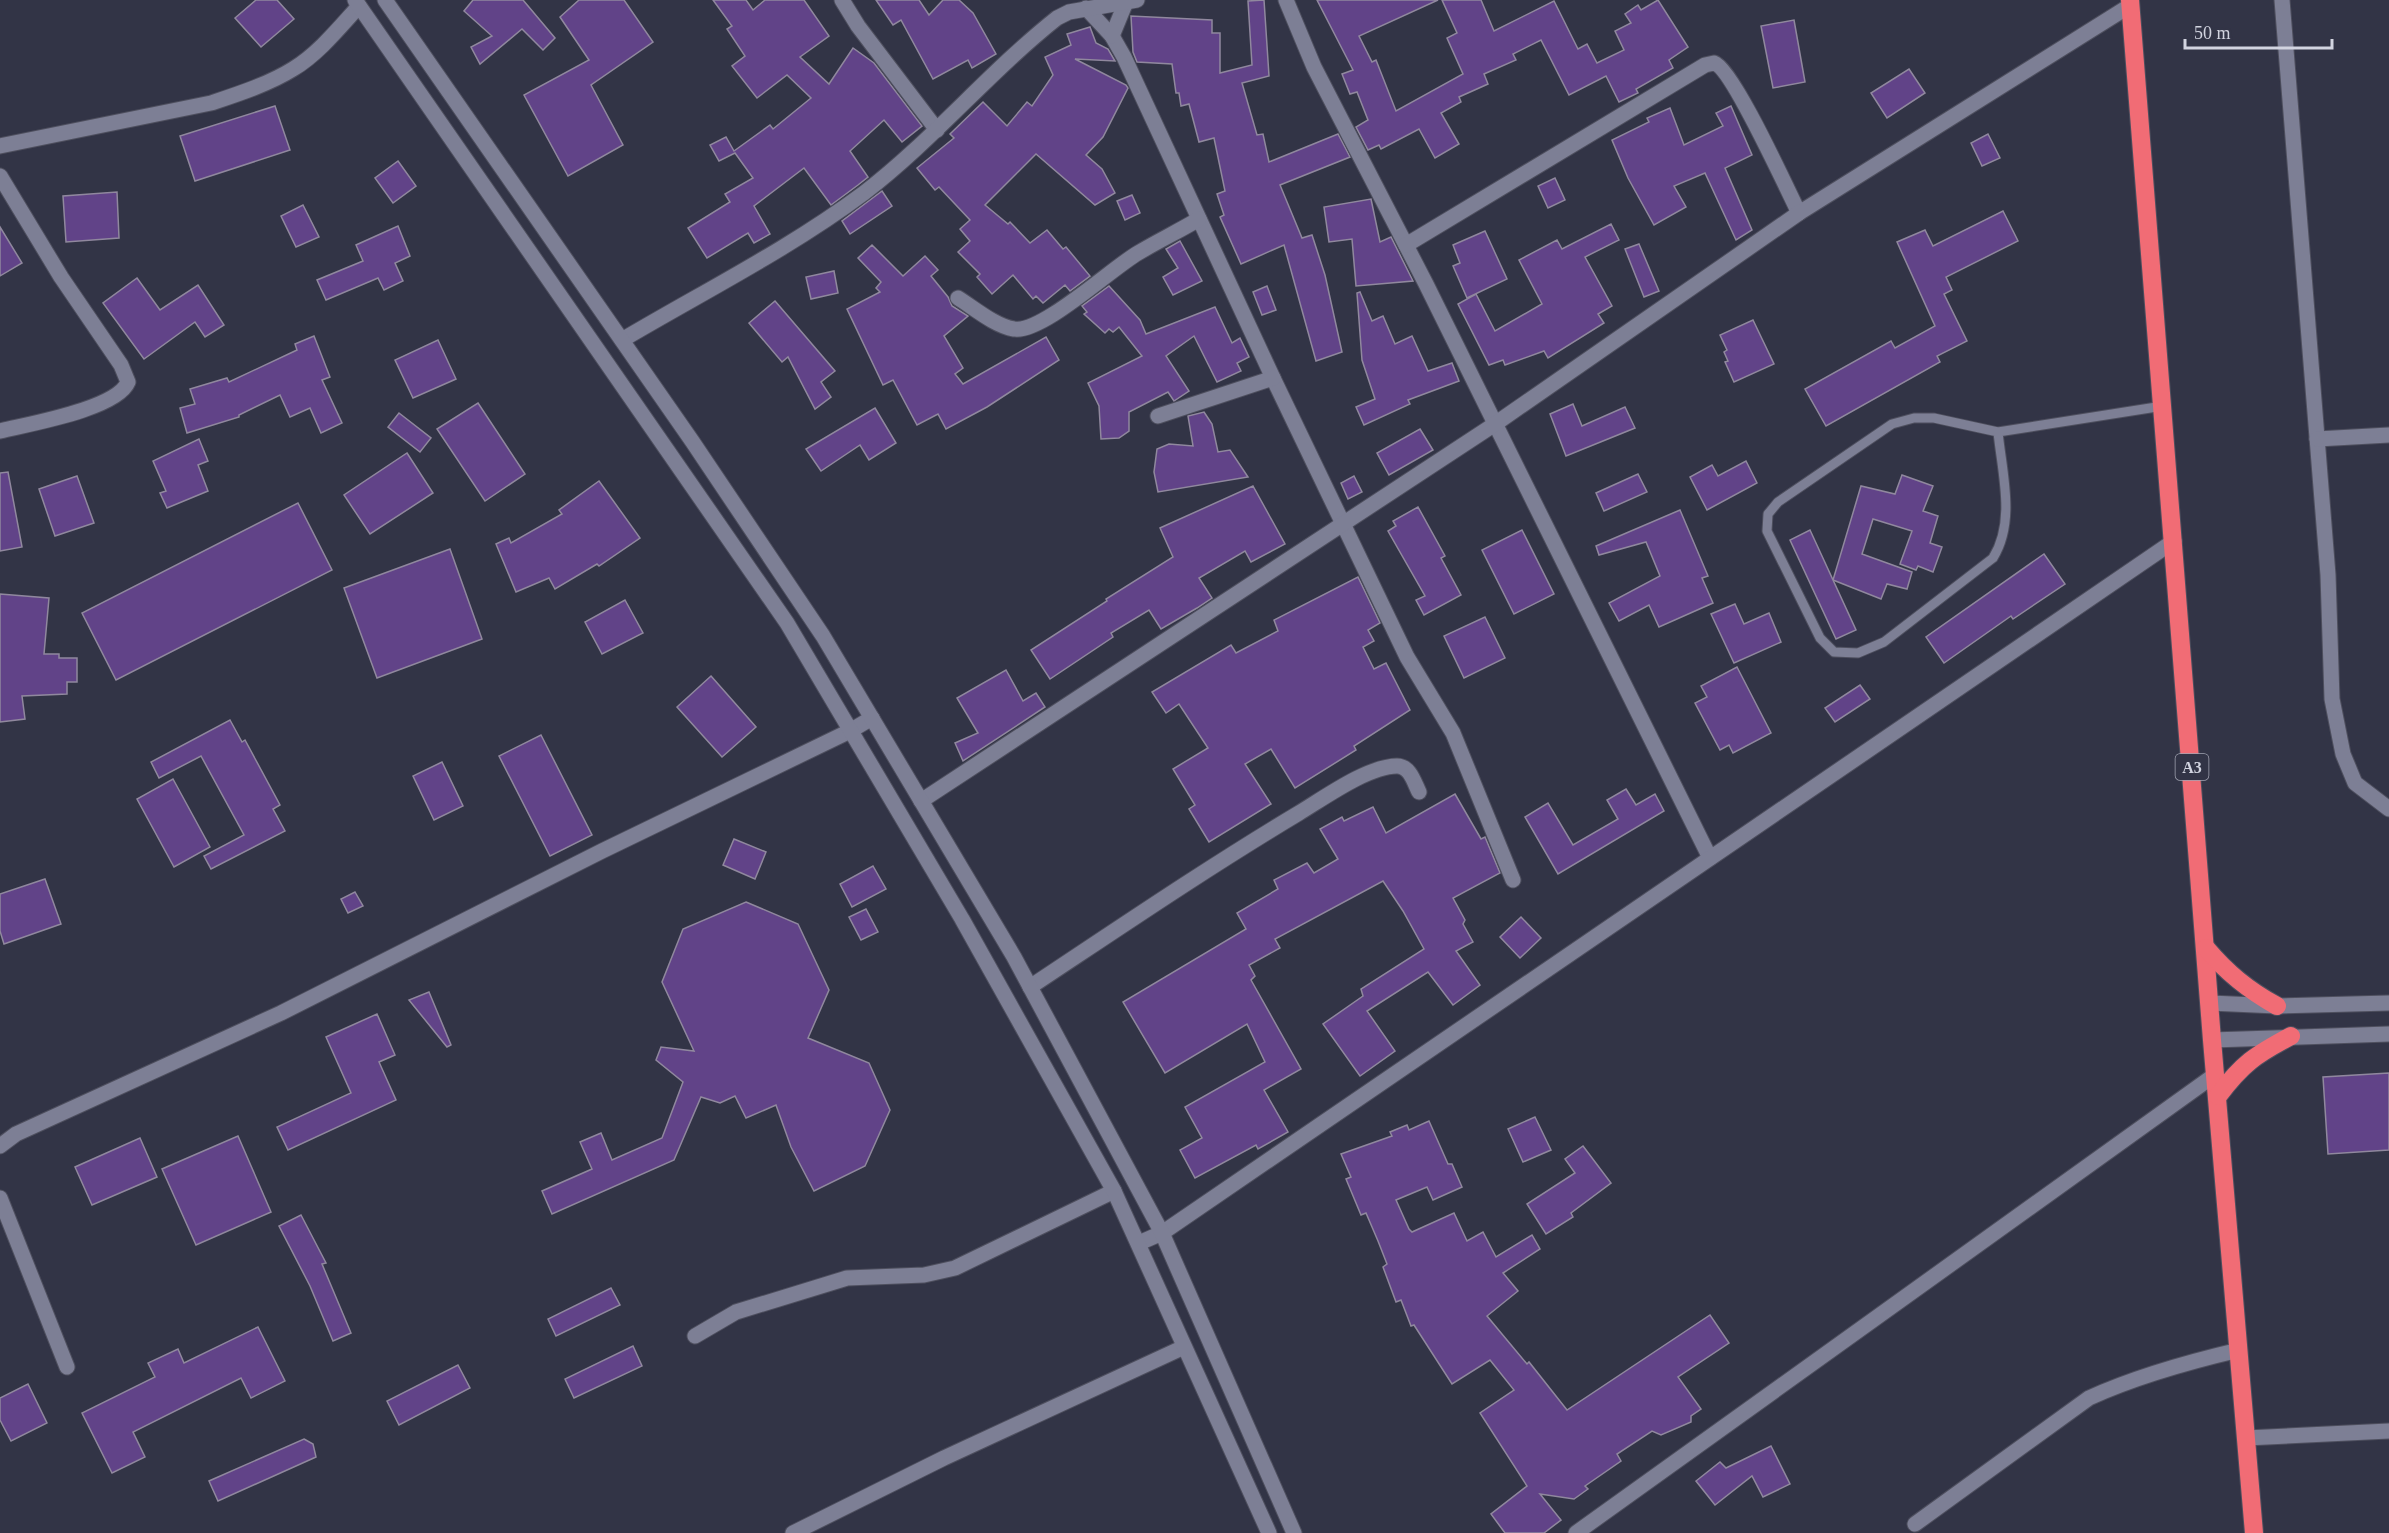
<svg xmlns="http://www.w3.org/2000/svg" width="2389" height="1533" viewBox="0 0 2389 1533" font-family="'Times New Roman',serif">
  <rect width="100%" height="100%" fill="#323446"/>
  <g fill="#614388" stroke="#90889e" stroke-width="1.5">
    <polygon points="256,0 277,0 294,19 261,47 235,18"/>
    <polygon points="473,0 523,0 555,38 543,50 522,29 480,64 471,47 492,36 464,11"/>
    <polygon points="579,0 624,0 653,42 591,85 623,145 568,176 524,95 589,60 560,17"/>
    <polygon points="713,0 746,0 753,10 765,0 804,0 829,36 800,57 829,84 853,48 874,63 922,126 902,142 884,120 850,151 868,177 858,185 831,205 804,168 754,206 770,234 754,243 748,233 707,258 688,228 730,202 725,194 753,178 735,153 719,161 710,145 726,137 734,151 770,125 773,129 811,98 787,75 757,98 732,66 745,56 727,29 732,26"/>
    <polygon points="876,0 919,0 929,15 943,0 959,0 973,13 996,54 972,68 968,60 933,79 901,20 893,25"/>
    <polygon points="1264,0 1269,76 1242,83 1257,135 1263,134 1269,162 1338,134 1350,157 1280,185 1302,238 1312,235 1325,275 1342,352 1316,361 1284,245 1241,264 1220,217 1224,215 1217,194 1225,191 1214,138 1199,142 1189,104 1181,106 1179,93 1176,93 1172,64 1137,62 1133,52 1131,16 1212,20 1212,33 1220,33 1220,73 1252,65 1248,1"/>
    <polygon points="1317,0 1438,0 1359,36 1372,62 1376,60 1396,111 1463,74 1447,38 1457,33 1442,0 1481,0 1494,31 1554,1 1578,49 1587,44 1597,63 1624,50 1615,31 1631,23 1625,14 1638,5 1641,10 1658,0 1688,47 1669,60 1673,68 1636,89 1638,93 1619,102 1606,76 1569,95 1541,40 1513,54 1516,60 1484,74 1488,84 1459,97 1461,102 1441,113 1459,144 1435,158 1419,129 1381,149 1379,145 1368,150 1356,127 1368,120 1357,92 1350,94 1342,74 1353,70"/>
    <polygon points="1794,20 1805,82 1773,88 1761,26"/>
    <polygon points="1090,27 1096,43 1108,49 1115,61 1075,59 1126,85 1128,88 1103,137 1086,155 1102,169 1115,193 1095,205 1036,154 985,205 1008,224 1010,222 1030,243 1047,230 1063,249 1066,247 1090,276 1070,291 1065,285 1043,303 1036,296 1033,299 1013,275 992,294 977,277 980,274 958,252 970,241 960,229 970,220 939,187 935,190 917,168 954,138 950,134 983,102 1007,126 1027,102 1032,106 1053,75 1045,57 1071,45 1067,34"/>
    <polygon points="1909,69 1925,93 1887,118 1871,93"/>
    <polygon points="275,106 290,150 195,181 180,136"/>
    <polygon points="1731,106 1752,155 1725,168 1752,230 1736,240 1705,173 1674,186 1686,207 1654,225 1628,178 1612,140 1649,122 1647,118 1670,108 1684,145 1723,126 1716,113"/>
    <polygon points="1988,134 2000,158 1982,166 1971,143"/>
    <polygon points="398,161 416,186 393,203 375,178"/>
    <polygon points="1555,178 1565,200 1548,208 1538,186"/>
    <polygon points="882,191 892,206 850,234 842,221"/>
    <polygon points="117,192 119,238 66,242 63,196"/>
    <polygon points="1132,195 1140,213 1125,220 1117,201"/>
    <polygon points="1371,199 1380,242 1391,237 1413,281 1356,286 1352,239 1329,242 1324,207"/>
    <polygon points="303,205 319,237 296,247 281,216"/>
    <polygon points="2003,211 2018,241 1946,277 1952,290 1944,294 1967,341 1937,356 1940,362 1826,426 1805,389 1891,341 1895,348 1935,326 1897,242 1925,230 1933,246"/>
    <polygon points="1611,224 1619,240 1585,257 1612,306 1598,314 1604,323 1548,358 1544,351 1505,365 1503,360 1489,365 1458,304 1476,294 1495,331 1542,304 1519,260 1557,240 1562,249"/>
    <polygon points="398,226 410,256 395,263 403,281 384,290 378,278 326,300 317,280 363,261 356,245"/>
    <polygon points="0,227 22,263 0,276"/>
    <polygon points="1485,231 1507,279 1467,298 1453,266 1460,263 1453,245"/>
    <polygon points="1180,241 1202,281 1173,295 1163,277 1178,268 1166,249"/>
    <polygon points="1639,244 1659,291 1644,297 1625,249"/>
    <polygon points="872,245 903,276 925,256 938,270 931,276 948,297 952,306 968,316 944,336 963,368 955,374 963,384 1046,337 1059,360 987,407 946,429 938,414 917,425 893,380 883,385 847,309 880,292 876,288 881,282 858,258"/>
    <polygon points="834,271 838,293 811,299 806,277"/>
    <polygon points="137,278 160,310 198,285 224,325 205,337 195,322 144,359 103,303"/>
    <polygon points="1109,286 1140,320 1146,334 1215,307 1232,343 1240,338 1249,357 1237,363 1241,371 1217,382 1194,336 1166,356 1189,391 1174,401 1168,392 1129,412 1129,431 1119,438 1101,439 1099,406 1088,383 1142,356 1119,327 1113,332 1109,329 1105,333 1084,314 1087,312 1082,306"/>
    <polygon points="1267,286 1276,310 1262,315 1253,292"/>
    <polygon points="1360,292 1372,321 1383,316 1395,344 1412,336 1428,371 1452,363 1459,381 1408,400 1410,404 1364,425 1356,407 1375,399 1362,360 1357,293"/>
    <polygon points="775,301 835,371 821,382 831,397 815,409 788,357 782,362 749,323"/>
    <polygon points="1753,320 1774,364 1734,382 1725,362 1728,361 1724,352 1727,350 1720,335"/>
    <polygon points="314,336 330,377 322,380 342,423 321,433 310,408 290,417 280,395 239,415 239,417 187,433 180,408 195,404 190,389 227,378 229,382 297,350 295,344"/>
    <polygon points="438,340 456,379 413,398 395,360"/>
    <polygon points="478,403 525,474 485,501 437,429"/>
    <polygon points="1573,404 1582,426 1625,407 1635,428 1566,456 1550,414"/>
    <polygon points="875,408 896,443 869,460 860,445 821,471 806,449"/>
    <polygon points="1204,412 1212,424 1218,452 1230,450 1248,477 1158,492 1154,472 1157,449 1169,444 1193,446 1188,416"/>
    <polygon points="399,413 431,438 420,452 388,427"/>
    <polygon points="1420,429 1433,450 1389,475 1377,453"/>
    <polygon points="199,439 208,461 198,465 208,491 167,508 160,493 166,491 153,461"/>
    <polygon points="407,453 433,493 370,534 344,495"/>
    <polygon points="1746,461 1757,483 1707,510 1690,477 1712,465 1718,476"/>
    <polygon points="8,472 22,547 0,551 0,473"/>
    <polygon points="1638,474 1647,492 1604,511 1596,493"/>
    <polygon points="1902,475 1933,486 1923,511 1938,516 1930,543 1942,547 1933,572 1918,566 1916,570 1900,564 1912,531 1873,519 1862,554 1912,572 1907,589 1887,584 1881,599 1833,580 1861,486 1895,494"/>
    <polygon points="77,476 94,523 55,536 39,489"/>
    <polygon points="1354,476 1362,492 1348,499 1341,483"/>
    <polygon points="599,481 640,538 599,566 597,564 555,589 549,578 516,592 496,544 509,538 511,543 562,514 559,510"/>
    <polygon points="1253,486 1285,544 1251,562 1245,551 1199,578 1212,598 1197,608 1161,629 1149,610 1111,633 1113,637 1050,679 1031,650 1107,601 1106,599 1173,557 1160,528"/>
    <polygon points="298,503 332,570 116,680 82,613"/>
    <polygon points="1418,507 1445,556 1441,558 1461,595 1424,615 1416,600 1425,596 1388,531 1396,526 1393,521"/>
    <polygon points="1680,510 1708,576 1702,578 1713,603 1659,627 1649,605 1619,621 1609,603 1660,576 1646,542 1599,555 1596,546"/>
    <polygon points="1522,530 1554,594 1514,614 1482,550"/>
    <polygon points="1810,530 1856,630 1836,639 1790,540"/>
    <polygon points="450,549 482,639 377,678 344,588"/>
    <polygon points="2044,554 2065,584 2013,619 2011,616 1944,663 1926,637"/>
    <polygon points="1358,577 1380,623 1368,630 1374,641 1363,647 1374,669 1386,663 1410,710 1354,746 1356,750 1295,788 1271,749 1245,764 1271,804 1209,842 1189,809 1195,805 1173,769 1208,748 1179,704 1166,713 1152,692 1231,645 1236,653 1278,631 1274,620"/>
    <polygon points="0,594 49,598 44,654 59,654 59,658 77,658 77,682 67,682 67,694 22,696 25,719 0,722"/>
    <polygon points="625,600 643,633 602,654 585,622"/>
    <polygon points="1735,604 1744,624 1769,613 1781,642 1734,663 1711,614"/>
    <polygon points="1485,617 1505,658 1464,678 1444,636"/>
    <polygon points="1737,667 1771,733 1733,753 1729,745 1720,750 1695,703 1707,697 1701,686"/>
    <polygon points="1006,670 1023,701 1036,693 1045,707 963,761 955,743 978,733 957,698"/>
    <polygon points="711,676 756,727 722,757 677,707"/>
    <polygon points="1860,685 1870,699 1835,722 1825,708"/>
    <polygon points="230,720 242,742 245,740 280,805 273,809 285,831 211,869 204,856 244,835 201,756 159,778 151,762"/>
    <polygon points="541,735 592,835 550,856 499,756"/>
    <polygon points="442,762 463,806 434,820 413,776"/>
    <polygon points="173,779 210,847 174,867 137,799"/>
    <polygon points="1626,789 1636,805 1655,794 1664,811 1558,874 1525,817 1548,803 1573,845 1618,819 1607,800"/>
    <polygon points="1455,794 1481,839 1485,837 1500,873 1453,898 1465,920 1463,924 1473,942 1456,951 1480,985 1453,1005 1428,972 1367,1011 1395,1051 1360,1076 1323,1024 1363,996 1361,989 1424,949 1403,911 1383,881 1275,939 1280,948 1249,965 1255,976 1251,980 1301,1069 1264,1090 1288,1132 1258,1149 1256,1145 1195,1178 1180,1150 1202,1138 1185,1107 1265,1062 1247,1024 1165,1073 1123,1002 1246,929 1237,913 1278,889 1274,880 1307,863 1314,873 1338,859 1320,829 1342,817 1344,821 1373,807 1386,833"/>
    <polygon points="734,839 766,852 755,879 723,865"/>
    <polygon points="873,866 886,889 852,907 840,884"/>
    <polygon points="45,879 61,924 4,944 0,931 0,894"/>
    <polygon points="355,892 363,906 348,913 341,899"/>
    <polygon points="746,902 798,924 829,990 808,1038 869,1063 890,1110 865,1166 814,1191 791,1147 776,1105 746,1118 735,1096 720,1103 701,1097 674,1160 552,1214 542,1191 592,1169 580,1142 601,1133 612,1160 662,1138 683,1082 656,1060 661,1047 694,1051 662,982 683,929"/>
    <polygon points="866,909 878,932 861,940 849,917"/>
    <polygon points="1521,917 1541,938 1520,958 1500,937"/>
    <polygon points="429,992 451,1045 447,1047 409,1000"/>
    <polygon points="377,1014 395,1055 379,1062 396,1100 288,1150 277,1127 351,1093 326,1037"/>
    <polygon points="2389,1073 2389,1150 2328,1154 2323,1077"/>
    <polygon points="1535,1117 1551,1150 1523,1162 1508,1129"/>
    <polygon points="1429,1121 1448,1164 1452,1164 1462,1187 1433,1200 1427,1187 1396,1200 1409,1229 1412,1232 1454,1213 1467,1241 1483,1232 1496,1257 1532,1235 1540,1249 1503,1273 1518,1291 1487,1316 1527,1364 1529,1362 1567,1410 1710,1315 1729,1343 1678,1377 1701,1409 1691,1416 1691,1422 1661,1435 1652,1431 1617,1454 1621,1461 1585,1486 1588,1489 1574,1499 1540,1494 1561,1520 1544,1533 1505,1533 1491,1514 1527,1486 1480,1413 1514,1390 1490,1360 1452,1384 1414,1325 1411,1326 1401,1300 1396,1302 1383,1267 1387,1264 1378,1241 1366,1213 1361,1215 1346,1179 1351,1177 1341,1154 1392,1136 1390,1132 1407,1125 1409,1130"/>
    <polygon points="238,1136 271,1212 196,1245 162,1169"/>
    <polygon points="140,1138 157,1177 92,1205 75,1167"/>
    <polygon points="1583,1146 1611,1183 1571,1213 1573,1217 1546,1234 1527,1204 1575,1173 1565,1159"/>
    <polygon points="301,1215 326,1263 322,1264 351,1333 333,1341 310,1286 279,1226"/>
    <polygon points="611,1288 620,1305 556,1336 548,1319"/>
    <polygon points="258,1327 285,1381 251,1398 241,1378 133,1432 145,1457 112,1473 82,1413 155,1377 148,1363 178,1349 184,1363"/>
    <polygon points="633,1346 642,1366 574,1398 565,1379"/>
    <polygon points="458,1365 470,1388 399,1425 387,1401"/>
    <polygon points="28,1384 47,1423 11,1441 0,1420 0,1398"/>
    <polygon points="304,1439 313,1444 316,1457 218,1501 209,1481"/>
    <polygon points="1771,1446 1790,1484 1763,1497 1752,1476 1715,1505 1696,1481 1720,1462 1726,1468"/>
  </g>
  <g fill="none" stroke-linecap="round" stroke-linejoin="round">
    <g stroke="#4e4f5e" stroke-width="11">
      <path id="lane" d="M1998,432c4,41 18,89 -5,126l-109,84 -26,11 -24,-1 -14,-14 -53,-107 1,-17 10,-12 114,-78 22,-6h20l64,14 165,-26"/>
    </g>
    <g stroke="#4e4f5e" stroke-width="17">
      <g id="street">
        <polyline points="842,0 858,26 937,130"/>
        <polyline points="1286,0 1314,67 1426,284 1710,858"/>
        <polyline points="2282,0 2328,575 2332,699 2343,754 2355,783 2389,809"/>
        <polyline points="1086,8 1112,36 1124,57 1273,378 1407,657 1453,733 1513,880"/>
        <polyline points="1112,36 1126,2"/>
        <path d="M0,146l211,-43c27,-9 58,-19 82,-34 25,-15 46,-41 66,-63"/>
        <path d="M0,176l61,101 60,88 7,17c-11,27 -100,42 -128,49"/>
        <path d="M1406,245l299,-180 9,-2c18,5 73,126 85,150"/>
        <path d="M958,298c16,10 37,28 56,31 27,5 98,-61 124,-76 20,-12 41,-22 61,-34"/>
        <path d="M622,340c81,-48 167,-91 242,-147 69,-53 125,-121 193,-175l12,-6 68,-12"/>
        <polyline points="1158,416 1273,378"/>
        <polyline points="2317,439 2389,435"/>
        <polyline points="921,801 1495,424 1799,213 2131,5"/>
        <path d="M1030,987c89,-59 177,-119 269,-174 25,-15 69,-47 98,-47 13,0 17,16 22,26"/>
        <polyline points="0,1146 16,1134 281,1013 602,851 850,731 872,718"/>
        <polyline points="0,1198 67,1367"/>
        <polyline points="1139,1243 1162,1233 2174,541"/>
        <polyline points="695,1336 736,1312 847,1278 924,1275 955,1268 1114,1191"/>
        <polyline points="2246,1438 2389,1431"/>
        <path d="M1915,1524l174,-126c48,-22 99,-36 150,-48"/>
        <polyline points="793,1533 944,1458 1184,1347"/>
        <polyline points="1576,1533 2216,1074"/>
      </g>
    </g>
    <g stroke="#4e4f5e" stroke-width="17">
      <g id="secondary">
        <polyline points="355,0 787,623 962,919 1114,1191 1269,1533"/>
        <polyline points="385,0 692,441 823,636 1014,957 1162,1233 1294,1533"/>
        <polyline points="2210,1003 2277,1006 2389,1003"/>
        <polyline points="2212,1040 2389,1034"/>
      </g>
    </g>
    <g stroke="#4e4f5e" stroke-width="20">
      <g id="highway">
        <polyline points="2130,0 2212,1040 2254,1533"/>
        <path d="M2206,948c21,25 42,42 71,58"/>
        <path d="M2218,1096c24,-32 37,-41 73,-60"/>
      </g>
    </g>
    <use href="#lane" stroke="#7d7f95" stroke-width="9"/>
    <use href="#street" stroke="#7d7f95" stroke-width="15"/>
    <use href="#secondary" stroke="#7d7f95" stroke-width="15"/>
    <use href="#highway" stroke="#f16c75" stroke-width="18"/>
  </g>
  <g text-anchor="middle" stroke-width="5" stroke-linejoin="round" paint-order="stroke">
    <rect fill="#323446" stroke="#a2a4b2" stroke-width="1.5" x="2175.5" y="754" width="33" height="26" rx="4.5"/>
    <g font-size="16" font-weight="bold" fill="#d2d4e0">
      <text x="2192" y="773">A3</text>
    </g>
  </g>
  <path d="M2185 39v9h147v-9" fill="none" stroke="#d2d4e0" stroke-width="3"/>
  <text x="2194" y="39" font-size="18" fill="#d2d4e0" stroke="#323446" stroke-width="4.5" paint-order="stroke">50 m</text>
</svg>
